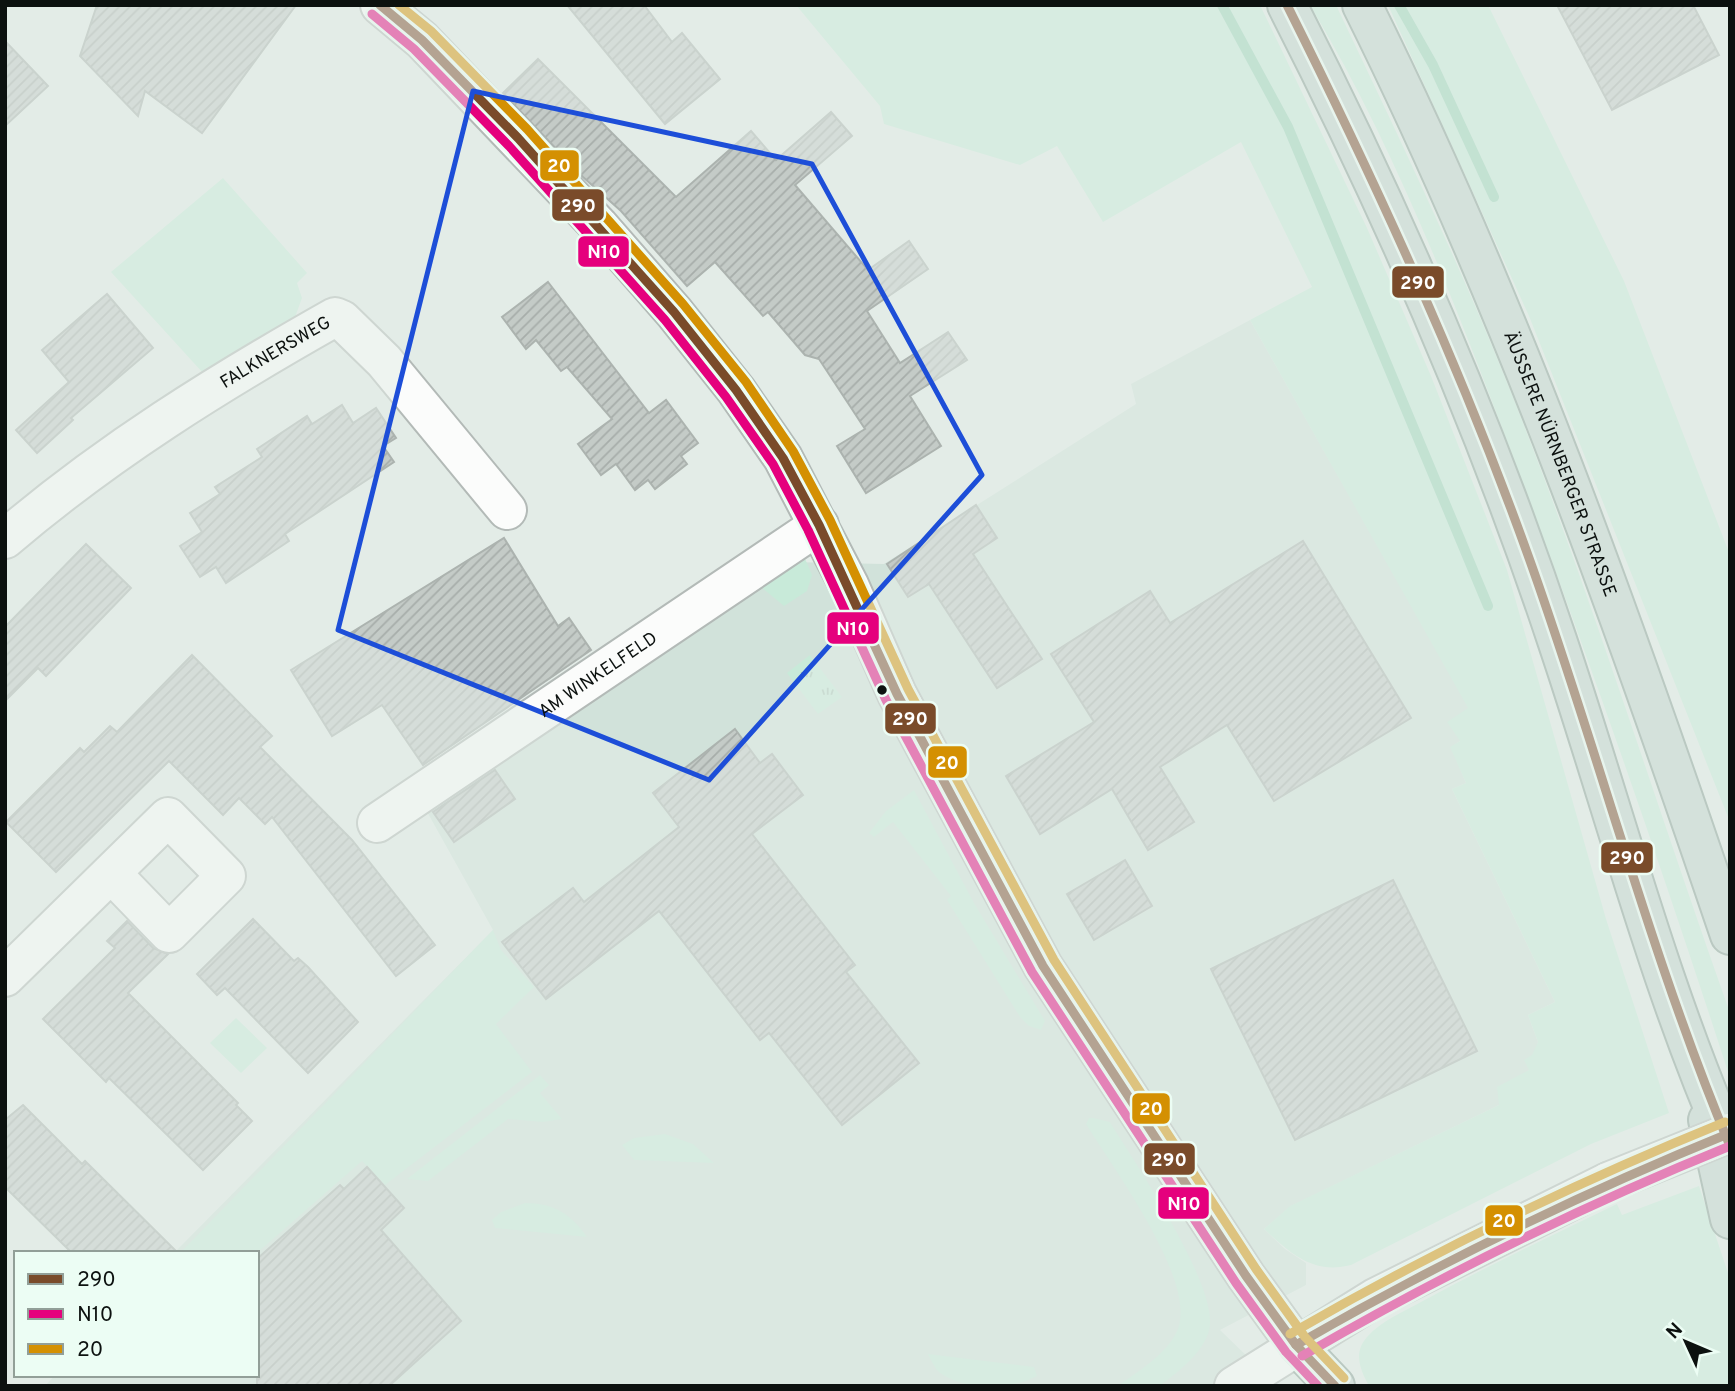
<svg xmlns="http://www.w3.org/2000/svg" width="1735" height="1391" viewBox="0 0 1735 1391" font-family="Overpass,sans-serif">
  <defs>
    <pattern id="park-tufts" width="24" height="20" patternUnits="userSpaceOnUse" patternTransform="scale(1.75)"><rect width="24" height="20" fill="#c8ead9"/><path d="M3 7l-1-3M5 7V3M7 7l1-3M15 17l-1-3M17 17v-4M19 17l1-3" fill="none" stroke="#abc8b9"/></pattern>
    <pattern id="building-hatch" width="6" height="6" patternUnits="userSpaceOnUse" patternTransform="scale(1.75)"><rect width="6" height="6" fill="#c4cbc7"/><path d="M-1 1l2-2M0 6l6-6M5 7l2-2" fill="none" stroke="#a7adaa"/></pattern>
  </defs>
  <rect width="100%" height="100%" fill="#e3ece7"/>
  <polygon fill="#d1e2da" points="1250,320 1469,708 1460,741 1451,747 1466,783 1452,789 1555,1002 1528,1015 1538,1042 1529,1070 1499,1105 1291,1206 1264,1229 1285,1249 1306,1263 1306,1285 1220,1330 1278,1386 45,1386 55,1375 257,1375 257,1253 174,1253 493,930 426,810 790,562 884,564 1136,404 1131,384"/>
  <g fill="#c8ead9">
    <path d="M796,5h464l107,223 64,148 76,194 99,349 63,194 -78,31 -240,121c-38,10 -61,-12 -87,-36l26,-23 209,-101 -2,-18 32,-17 -5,-10 8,-5 6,-13 -10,-27 27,-13 -103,-213 14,-6 -16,-36 10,-6 -13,-19 21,-14 -218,-388 62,-33 -71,-145 -138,80 -46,-76 -37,19 -136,-41 -4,-18z"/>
    <path d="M1310,5h26c60,126 121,253 173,382 82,206 147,418 221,626v65c-65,-201 -134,-400 -208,-597 -60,-160 -124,-329 -212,-476z"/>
    <polygon points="1388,5 1488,5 1624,281 1730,555 1730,822 1529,316"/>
    <polygon points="223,178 307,273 297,283 302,298 294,320 203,373 111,272"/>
    <polygon points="803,554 812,575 807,591 784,606 755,582"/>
    <polygon points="914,790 974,903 1045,1021 1041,1030 1029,1026 1020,1017 947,900 951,896 893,822 874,837 869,833 886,811"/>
    <polygon points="493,930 501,950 534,987 496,1024 532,1072 385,1185 362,1161 257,1253 180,1253"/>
    <polygon points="236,1018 267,1048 241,1073 210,1043"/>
    <polygon points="540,1075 549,1085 540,1093 562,1119 543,1122 508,1119 428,1181 407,1179"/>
    <path d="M1094,1118l16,4c25,41 104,157 100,203 -2,24 -32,48 -51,61h-41c21,-16 47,-30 59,-55 22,-48 -65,-164 -91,-207l3,-6z"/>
    <polygon points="665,1134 693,1144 714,1163 634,1160 622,1145 634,1138"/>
    <path d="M1699,1186l31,93v107h-361c-9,-17 -16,-33 -2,-49 14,-16 36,-25 54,-35 64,-35 130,-66 196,-98l5,11z"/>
    <path d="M525,1203c29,0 46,11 62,34l-92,-9 -3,-8 9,-8z"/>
    <path d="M928,1354l106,13 3,9c-26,14 -71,15 -97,-3 -5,-4 -9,-13 -12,-19z"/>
  </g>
  <polygon fill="url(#park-tufts)" points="810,655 842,697 818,714 787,673"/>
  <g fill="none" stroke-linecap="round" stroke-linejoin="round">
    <g stroke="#9bd4b9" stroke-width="10">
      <polyline points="1222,5 1288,127 1488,606"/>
      <polyline points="1399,5 1433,65 1494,197"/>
    </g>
  </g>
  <g fill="url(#building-hatch)" stroke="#acb3af" stroke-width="2">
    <polygon points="97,5 296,5 202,133 145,91 138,116 80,56"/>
    <polygon points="567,5 644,5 672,42 682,33 720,79 665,124"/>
    <polygon points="1557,5 1693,5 1719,55 1612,110"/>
    <polygon points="5,41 48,86 5,126"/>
    <polygon points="538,59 676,197 751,131 776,160 831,112 852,136 795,185 868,270 909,241 928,269 867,311 900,363 948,332 967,360 910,396 941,446 866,493 837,446 865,429 819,359 805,355 768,312 763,316 715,262 687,286 621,211 583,177 503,93"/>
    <polygon points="548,282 649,413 666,400 698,443 681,456 687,464 655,489 648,480 635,490 616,464 601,475 578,444 612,419 567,367 561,371 536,340 526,349 502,317"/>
    <polygon points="107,294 153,348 71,418 73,420 37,453 16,430 69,382 42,350"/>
    <polygon points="342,405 353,423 376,408 396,438 383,446 394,462 285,534 289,541 226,583 216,567 200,577 180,546 202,532 190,513 220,494 215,487 262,457 257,449 307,416 312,424"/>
    <polygon points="976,505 997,538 973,554 1042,659 997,688 929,584 908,597 887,564"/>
    <polygon points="504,538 558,626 569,618 591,650 423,765 382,705 332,736 291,670"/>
    <polygon points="1303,541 1411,718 1274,801 1227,725 1160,767 1194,822 1148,850 1112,789 1040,834 1006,776 1094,722 1051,654 1150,591 1170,623"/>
    <polygon points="86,544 131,588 46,676 38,668 5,701 5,627"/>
    <polygon points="192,655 272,736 260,747 352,840 435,945 396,976 272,817 265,824 239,798 223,815 169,761 56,872 6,822 80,748 84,752 110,726 117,732"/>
    <polygon points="735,729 760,763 772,754 803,795 752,834 855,965 846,972 919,1063 842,1125 769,1033 760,1040 659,911 546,999 502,942 573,888 584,902 679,827 653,793"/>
    <polygon points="495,770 515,799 454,842 433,812"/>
    <polygon points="1125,860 1152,906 1094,940 1067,894"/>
    <polygon points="1393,880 1477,1051 1295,1140 1211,969"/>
    <polygon points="253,919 294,961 298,958 308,967 358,1022 308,1073 225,988 217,995 197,974"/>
    <polygon points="127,921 153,948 168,954 128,993 238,1103 236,1105 252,1121 203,1170 109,1078 106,1082 43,1019 115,948 107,941"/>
    <polygon points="23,1105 82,1164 85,1161 178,1253 72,1253 5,1187 5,1120"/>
    <polygon points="367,1167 404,1208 381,1230 461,1321 389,1386 257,1386 257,1259 340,1185 344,1189"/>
  </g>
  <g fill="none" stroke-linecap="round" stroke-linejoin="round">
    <g stroke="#b3bab7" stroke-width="42">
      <g id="minor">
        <polyline points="380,5 422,40 599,226 674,312 736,390 783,458 849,585 897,694 1043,966 1246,1276 1296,1345"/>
        <path id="s1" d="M5,539c102,-87 213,-156 330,-222l7,3 42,41 123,149"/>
        <path id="s2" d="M377,823l442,-298"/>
        <path d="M5,977c54,-53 109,-107 163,-160l58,59 -57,57 -58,-60"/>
        <polyline points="1234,1386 1375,1298 1608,1182"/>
      </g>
    </g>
    <g stroke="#889d94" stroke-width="42">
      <g id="highway">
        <path d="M1287,5c105,205 197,416 270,635 57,169 101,343 173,507"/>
        <path id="s3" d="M1362,5c149,299 261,614 368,930"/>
        <polyline points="1708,1120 1730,1219"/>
        <polyline points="1296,1345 1335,1386"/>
      </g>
    </g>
    <use href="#minor" stroke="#fbfcfb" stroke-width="38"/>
    <use href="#highway" stroke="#c2d2cc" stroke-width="38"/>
    <g stroke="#b3bab7" stroke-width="42" stroke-linecap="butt">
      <polyline id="minor-bridge" points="1608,1182 1730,1133"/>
    </g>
    <use href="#minor-bridge" stroke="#fbfcfb" stroke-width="38"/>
    <g stroke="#ecfdf4" stroke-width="14">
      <g id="bus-1">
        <polyline points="380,5 422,40 518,138 674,312 736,390 783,458 819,525 897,694 1043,966 1246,1276 1296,1345 1335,1386"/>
        <path d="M1287,5c90,180 174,363 242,553 70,195 121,397 201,588"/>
        <path d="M1296,1345c140,-81 284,-151 434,-212"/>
      </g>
    </g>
    <g stroke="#ecfdf4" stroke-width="14">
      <g id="bus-2">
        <polyline points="372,14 414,49 509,146 665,320 726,397 773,464 808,530 886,700 1032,972 1236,1283 1286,1352 1318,1386"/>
        <path d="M1302,1356c138,-80 280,-150 428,-210"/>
      </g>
    </g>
    <g stroke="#ecfdf4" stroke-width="14">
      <g id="bus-3">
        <polyline points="399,5 431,31 527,129 683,304 746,382 793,451 830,520 908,689 1054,960 1256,1269 1305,1337 1344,1378"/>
        <path d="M1290,1334c140,-81 285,-151 435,-212"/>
      </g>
    </g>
    <use href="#bus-1" stroke="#7a4b2a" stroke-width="9"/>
    <use href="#bus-2" stroke="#e5007d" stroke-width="9"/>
    <use href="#bus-3" stroke="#d49002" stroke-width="9"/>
  </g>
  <path d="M0 0H1735V1391H0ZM473,91l339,73 170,311 -273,305 -371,-150z" fill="#e3ece7" fill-opacity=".55" fill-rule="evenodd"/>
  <path fill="none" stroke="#1d4ed8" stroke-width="5" stroke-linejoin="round" d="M473,91l339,73 170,311 -273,305 -371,-150z"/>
  <circle fill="#0c110f" stroke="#ecfdf4" stroke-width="2.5" cx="882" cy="690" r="6"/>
  <g text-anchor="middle" stroke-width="7" stroke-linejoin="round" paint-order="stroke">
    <g font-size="18" fill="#0c110f" stroke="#ecfdf4">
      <text dy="6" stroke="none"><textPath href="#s1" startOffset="329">FALKNERSWEG</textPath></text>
      <text dy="6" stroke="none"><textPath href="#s3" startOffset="500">ÄUSSERE NÜRNBERGER STRASSE</textPath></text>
      <text dy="6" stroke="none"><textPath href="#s2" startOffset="266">AM WINKELFELD</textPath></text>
    </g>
  </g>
  <g stroke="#ecfdf4" stroke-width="2.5">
    <rect x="539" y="149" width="41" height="33" rx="7" fill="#d49002"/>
    <rect x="551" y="188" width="54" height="34" rx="7" fill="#7a4b2a"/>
    <rect x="577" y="235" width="53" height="33" rx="7" fill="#e5007d"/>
    <rect x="1391" y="265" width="54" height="34" rx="7" fill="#7a4b2a"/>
    <rect x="826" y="611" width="54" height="34" rx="7" fill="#e5007d"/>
    <rect x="884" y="702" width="53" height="33" rx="7" fill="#7a4b2a"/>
    <rect x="927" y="745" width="41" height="34" rx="7" fill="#d49002"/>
    <rect x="1600" y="841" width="54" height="33" rx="7" fill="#7a4b2a"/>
    <rect x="1131" y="1092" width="40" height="33" rx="7" fill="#d49002"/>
    <rect x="1143" y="1142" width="53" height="34" rx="7" fill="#7a4b2a"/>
    <rect x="1157" y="1186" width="53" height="34" rx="7" fill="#e5007d"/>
    <rect x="1484" y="1204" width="40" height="33" rx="7" fill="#d49002"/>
  </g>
  <g font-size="19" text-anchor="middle" font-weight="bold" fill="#fff">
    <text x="559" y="172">20</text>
    <text x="578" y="212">290</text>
    <text x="604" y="258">N10</text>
    <text x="1418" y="289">290</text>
    <text x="853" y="635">N10</text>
    <text x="910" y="725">290</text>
    <text x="947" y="769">20</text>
    <text x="1627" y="864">290</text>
    <text x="1151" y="1115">20</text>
    <text x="1169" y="1166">290</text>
    <text x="1184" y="1210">N10</text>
    <text x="1504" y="1227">20</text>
  </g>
  <rect width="1735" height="1391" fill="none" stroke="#0c110f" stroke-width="14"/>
  <rect x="14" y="1251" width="245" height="126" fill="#ecfdf4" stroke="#929f98" stroke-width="2"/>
  <rect x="28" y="1274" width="35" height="10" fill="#7a4b2a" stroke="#929f98" stroke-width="2"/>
  <text x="77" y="1286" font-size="21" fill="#0c110f">290</text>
  <rect x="28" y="1309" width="35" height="10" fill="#e5007d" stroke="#929f98" stroke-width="2"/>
  <text x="77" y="1321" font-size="21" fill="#0c110f">N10</text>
  <rect x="28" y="1344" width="35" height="10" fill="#d49002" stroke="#929f98" stroke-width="2"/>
  <text x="77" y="1356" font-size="21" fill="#0c110f">20</text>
  <g transform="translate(1686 1342) rotate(314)" stroke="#ecfdf4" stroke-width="5" paint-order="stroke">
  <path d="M0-5L12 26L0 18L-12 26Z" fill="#0c110f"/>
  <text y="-10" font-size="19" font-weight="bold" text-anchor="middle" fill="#0c110f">N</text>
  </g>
</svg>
